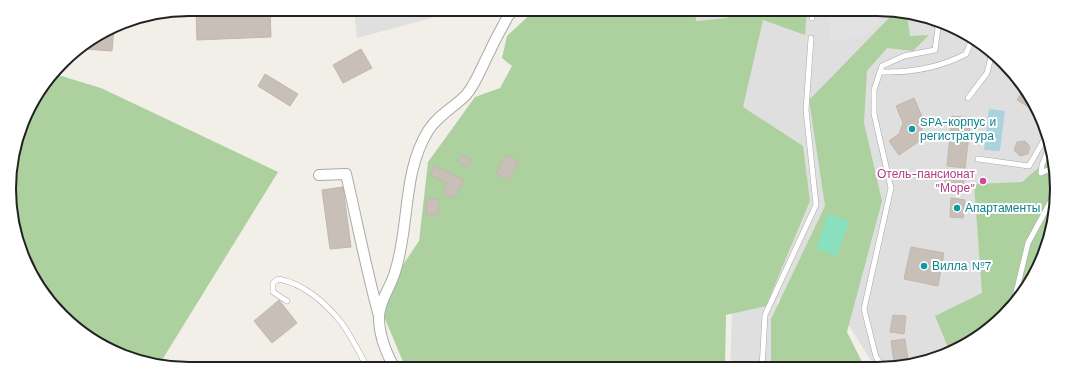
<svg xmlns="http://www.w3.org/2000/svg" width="1066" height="378" viewBox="0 0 1066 378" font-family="'Work Sans',sans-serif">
  <rect width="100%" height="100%" fill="#f2efe9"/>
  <g fill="#e0dfdf">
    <polygon points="354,9 465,9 357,38"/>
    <polygon points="673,9 877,9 923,15 986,46 1033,99 1055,165 1051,235 1033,279 996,324 956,351 901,367 875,367 843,316 837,256 777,301 781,368 730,368 739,128"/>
  </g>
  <g fill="#add19e">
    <polygon points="536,9 695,9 696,21 727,18 732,9 807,9 805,35 763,20 743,107 803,146 810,201 766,306 726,315 725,368 406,369 378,302 419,241 428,162 475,97 500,88 512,66 502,58 507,36"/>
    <polygon points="893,11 907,13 910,36 929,35 913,51 887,48 867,71 864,123 882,201 847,332 865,368 771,368 771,319 825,206 809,100 891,16"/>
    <polygon points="55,74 101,88 278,172 159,365 143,363 89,339 39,289 15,235 11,166 28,109"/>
    <polygon points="1051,152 1055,165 1051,235 1033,279 996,324 956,351 950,352 935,316 982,293 974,184 1022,182 1051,157"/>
  </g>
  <polygon fill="#88e0be" points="828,214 849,221 837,256 816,249"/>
  <polygon fill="#e2e2e2" points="882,10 885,10 877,27 860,38 831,40 828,13"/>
  <polygon fill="#aad3df" points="989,109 1005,111 1000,151 984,150"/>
  <g fill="#c7bfb8" stroke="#c4b6ab">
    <polygon points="196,9 270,9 271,37 197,40"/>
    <polygon points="114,26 112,51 84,49 84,45"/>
    <polygon points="361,49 372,68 343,83 333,65"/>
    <polygon points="265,74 298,94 290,106 258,86"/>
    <polygon points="1024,89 1033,99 1036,109 1035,111 1017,100"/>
    <polygon points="914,98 923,119 921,140 899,155 889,141 899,134 903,123 896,106"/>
    <polygon points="952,116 971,118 965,168 947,166"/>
    <polygon points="1025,141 1030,147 1028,154 1020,156 1014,150 1017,142"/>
    <polygon points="462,155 471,160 468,167 458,162"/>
    <polygon points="506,155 519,162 508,180 496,173"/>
    <polygon points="435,166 464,180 454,198 443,193 447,183 430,175"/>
    <polygon points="946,170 965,172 962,194 944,192"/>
    <polygon points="343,187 351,247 330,249 322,190"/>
    <polygon points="951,198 965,200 963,218 950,217"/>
    <polygon points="426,199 439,199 438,215 426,215"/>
    <polygon points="911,247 944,253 938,286 904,279"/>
    <polygon points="279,300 297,323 272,343 254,321"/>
    <polygon points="893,315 906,316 904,334 890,332"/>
    <polygon points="905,339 908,360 894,362 891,341"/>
  </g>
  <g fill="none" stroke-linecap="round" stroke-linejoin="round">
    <g stroke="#a9a9a9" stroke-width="6">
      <g id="lane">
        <polyline points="812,18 813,9"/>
        <path d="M880,72c31,1 59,-4 86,-18l6,-15"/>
        <polyline points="968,98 987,73 992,53"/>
        <polyline points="1049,148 1042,165 1041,173 1050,169 1054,160"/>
        <polyline points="978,159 1029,166 1045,138 1046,139"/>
        <path d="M287,301l-14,-9v-9l5,-4c24,4 46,22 62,42 10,12 20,33 28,48"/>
        <polyline points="1014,301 1028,243 1053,197"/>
        <polyline points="884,367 876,357 864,309 891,188 874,114 874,90 882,66 904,56 935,50 938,28 935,21"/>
        <polyline points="762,368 765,315 816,205 806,110 811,38"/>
      </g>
    </g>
    <g stroke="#a9a9a9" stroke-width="12">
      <g id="street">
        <path d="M319,175l27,-1c11,47 20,95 33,142"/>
        <path d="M395,369c-9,-16 -16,-33 -16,-52 0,-16 12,-30 16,-45 15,-46 7,-99 33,-141 9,-15 25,-23 37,-35 10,-10 18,-32 25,-45 5,-12 12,-23 18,-35l7,-7"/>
      </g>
    </g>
    <use href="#lane" stroke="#fff" stroke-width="5"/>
    <use href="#street" stroke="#fff" stroke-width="10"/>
  </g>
  <g fill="#0f9aa8" stroke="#fff" stroke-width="1.5">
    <circle cx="912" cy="129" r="4"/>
    <circle cx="957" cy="208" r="4"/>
    <circle cx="924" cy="266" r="4"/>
  </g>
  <circle fill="#d1479c" stroke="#fff" stroke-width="1.5" cx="983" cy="181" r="4"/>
  <g text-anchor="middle" stroke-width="4" stroke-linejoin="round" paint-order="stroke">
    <g font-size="12" fill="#0d838f" stroke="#fff" text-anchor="start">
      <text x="920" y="126">SPA-корпус и<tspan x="920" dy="14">регистратура</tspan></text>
      <text x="965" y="212">Апартаменты</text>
      <text x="932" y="270">Вилла №7</text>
    </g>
    <g font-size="12" fill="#b23c85" stroke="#fff" text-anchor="end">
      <text x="975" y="178">Отель-пансионат<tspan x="975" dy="14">"Море"</tspan></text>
    </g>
  </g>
  <path d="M0 0H1066V378H0ZM189 16H877A173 173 0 0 1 1050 189V189A173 173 0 0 1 877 362H189A173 173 0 0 1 16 189V189A173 173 0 0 1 189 16Z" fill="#fff" fill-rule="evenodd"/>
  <path fill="none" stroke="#222" stroke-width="2" d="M189 16H877A173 173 0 0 1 1050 189V189A173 173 0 0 1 877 362H189A173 173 0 0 1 16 189V189A173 173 0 0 1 189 16Z"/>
</svg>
